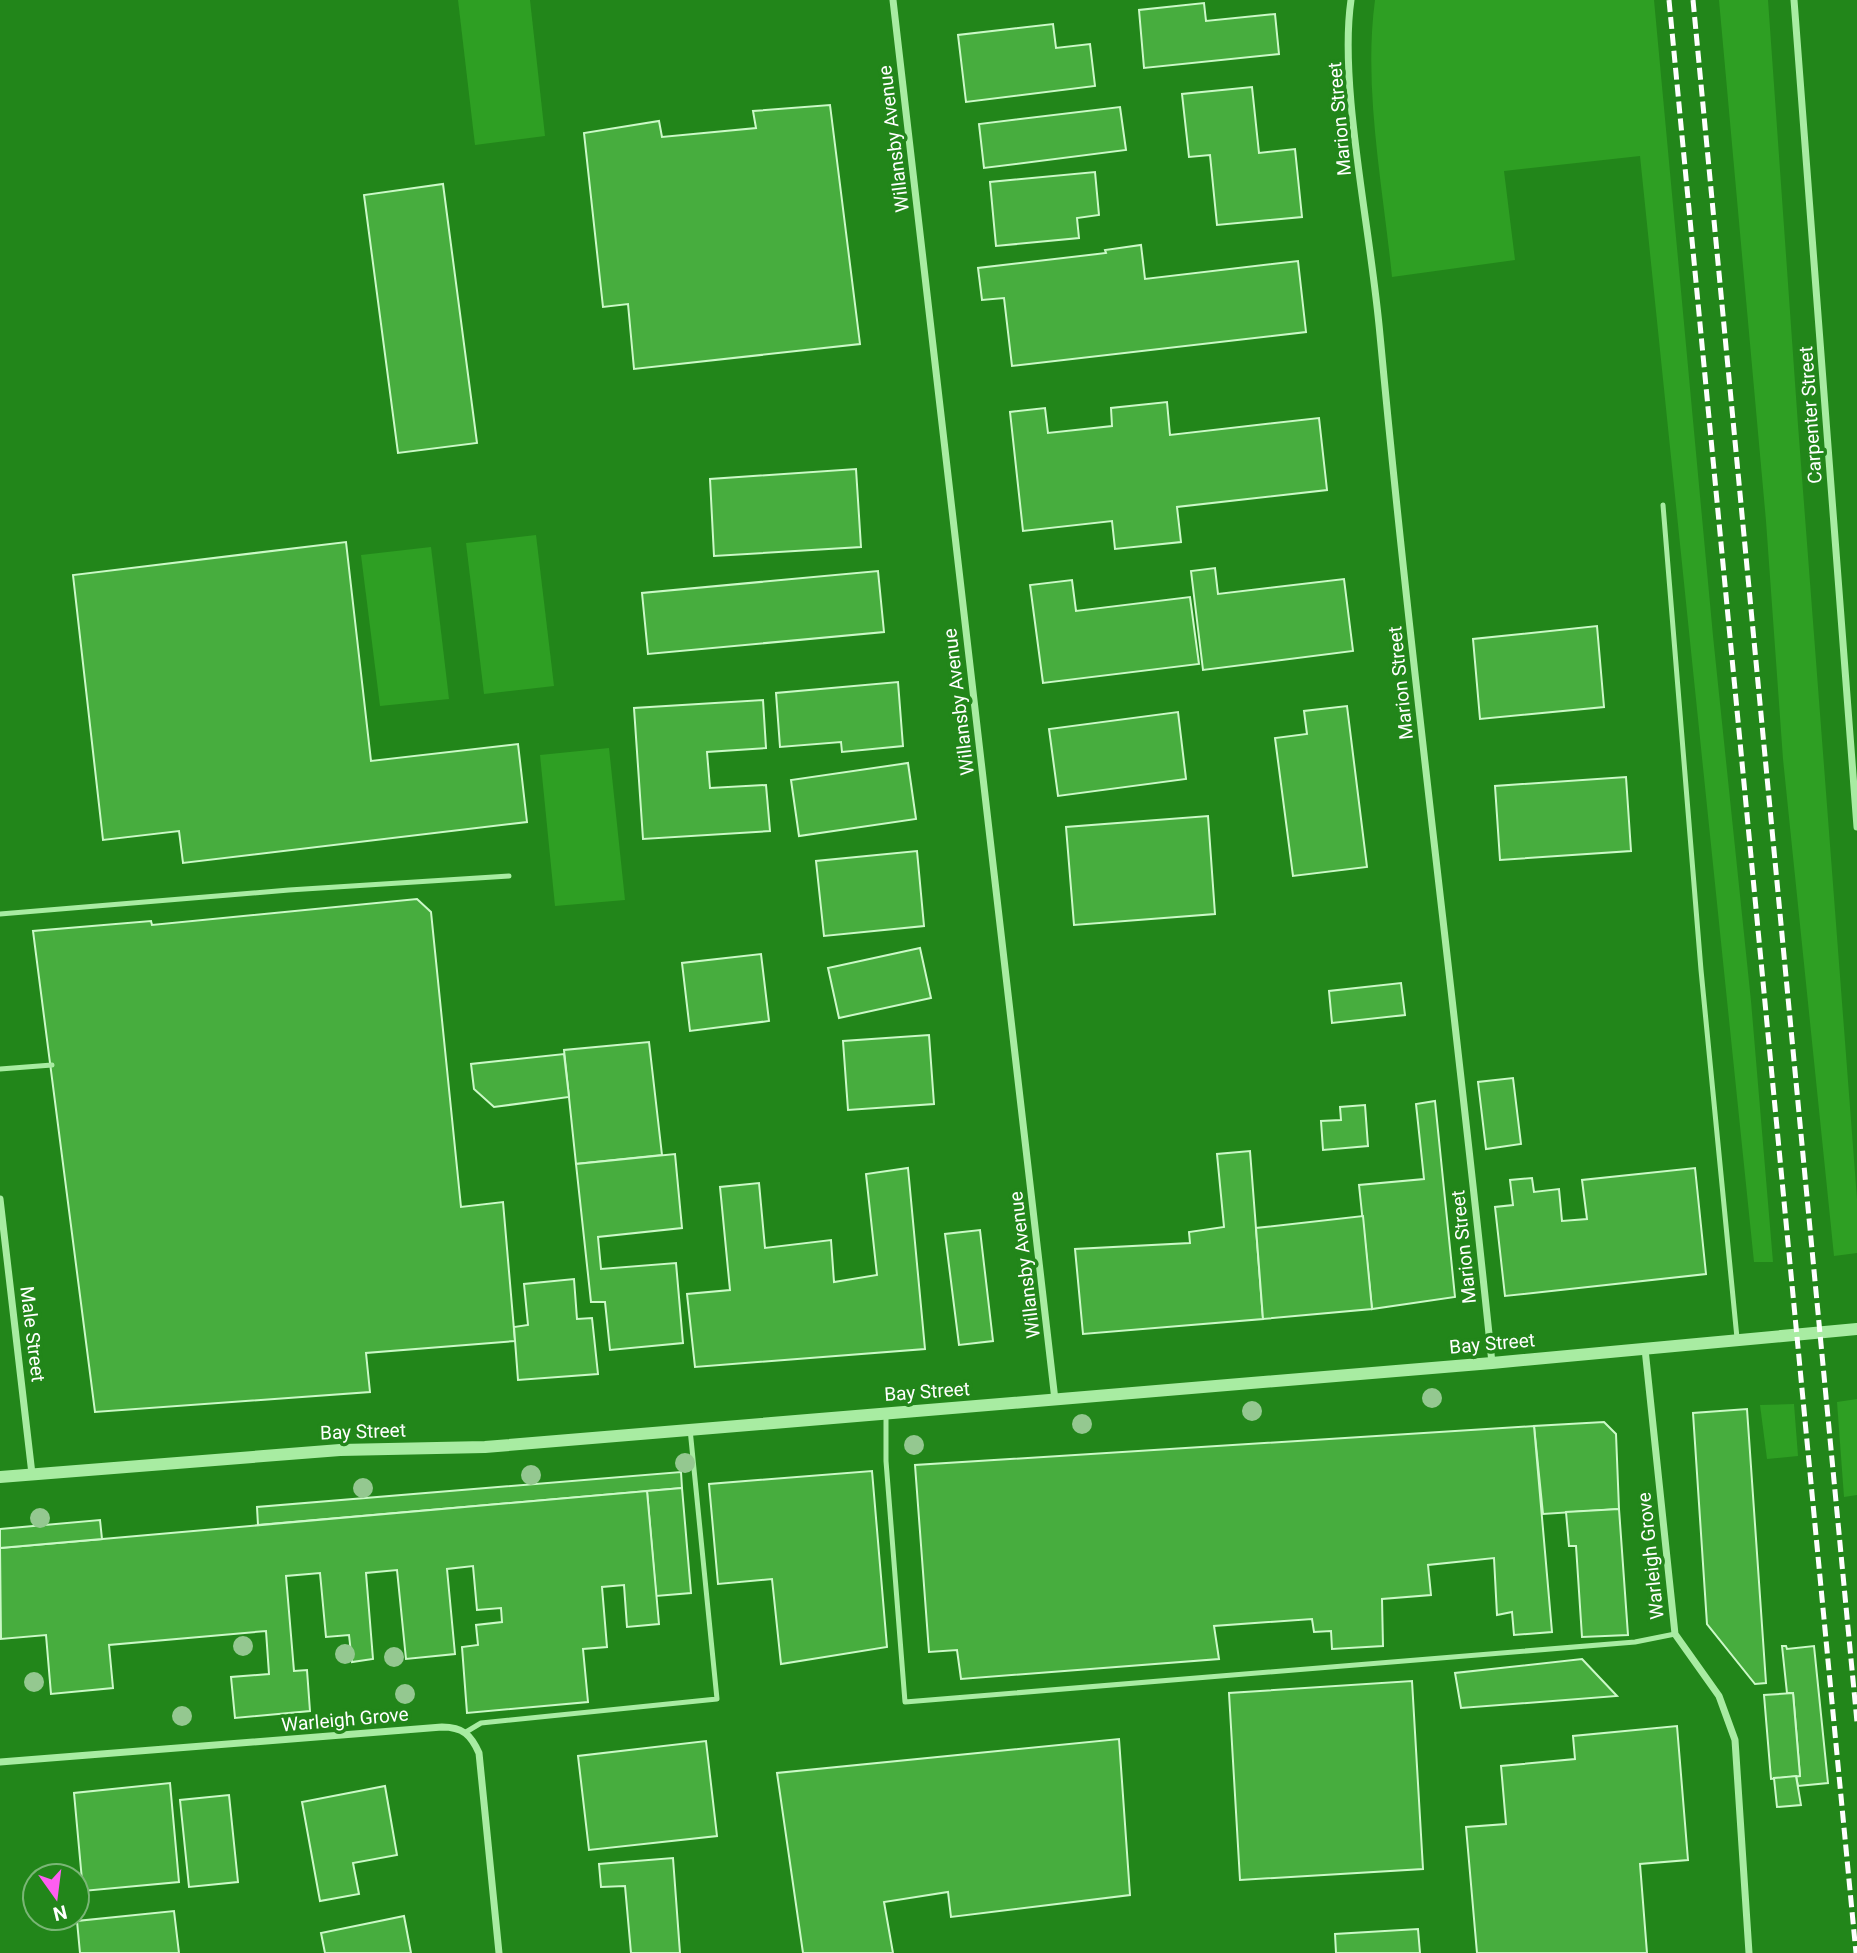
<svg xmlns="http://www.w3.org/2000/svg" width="1857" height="1953" viewBox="0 0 1857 1953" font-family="Roboto,sans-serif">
  <rect width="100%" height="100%" fill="#22861a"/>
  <g fill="#2e9f23">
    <polygon points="458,0 530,0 545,136 475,145"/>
    <path d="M1375,0h279l59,636 38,365 22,261h-19l-114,-1106 -136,15 11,89 -123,17c-9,-90 -29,-188 -17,-277z"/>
    <polygon points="1719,0 1768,0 1798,425 1857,1199 1857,1253 1834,1256 1783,759 1766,521"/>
    <polygon points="536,535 554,686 484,694 466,543"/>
    <polygon points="431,547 449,699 380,706 361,555"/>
    <polygon points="609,748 625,900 555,906 540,755"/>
    <polygon points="1857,1399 1857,1495 1844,1497 1837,1402"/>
    <polygon points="1794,1404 1798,1456 1767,1459 1760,1405"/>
  </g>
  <g fill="#47ad3e" stroke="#cbf9c7" stroke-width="2">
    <polygon points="1204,3 1206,21 1275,14 1279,54 1144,68 1139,10"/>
    <polygon points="1053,24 1056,48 1090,44 1095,86 966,102 958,35"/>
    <polygon points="1252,87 1259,153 1295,149 1302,217 1217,225 1210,155 1189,157 1182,94"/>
    <polygon points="830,105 860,344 634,369 628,304 603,307 584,133 659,121 662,137 756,128 753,111"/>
    <polygon points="1120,107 1126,150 984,168 979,124"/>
    <polygon points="1095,172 1099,215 1077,218 1079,238 996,246 990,182"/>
    <polygon points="443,184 477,443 398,453 364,195"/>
    <polygon points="1141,245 1145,279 1298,261 1306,332 1012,366 1004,298 982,300 978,268 1106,253 1105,250"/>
    <polygon points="1167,402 1170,435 1319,418 1327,490 1177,507 1181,542 1115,549 1112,521 1023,531 1010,412 1045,408 1048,433 1112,426 1111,408"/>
    <polygon points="856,469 861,547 714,556 710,479"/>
    <polygon points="346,542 371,761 518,744 527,822 183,863 179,831 103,840 73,575"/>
    <polygon points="1215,568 1218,594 1344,579 1353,651 1203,670 1191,571"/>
    <polygon points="878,571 884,632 648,654 642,593"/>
    <polygon points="1072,580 1076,611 1190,597 1199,664 1043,683 1030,585"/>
    <polygon points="1597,626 1604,707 1480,719 1473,639"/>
    <polygon points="898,682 903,746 842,752 841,742 780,747 776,693"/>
    <polygon points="763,700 766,748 707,752 710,788 766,785 770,831 643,839 634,708"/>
    <polygon points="1347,706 1367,867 1293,876 1275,738 1307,734 1304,711"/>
    <polygon points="1178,712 1186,779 1058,796 1049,729"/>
    <polygon points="908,763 916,819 799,836 791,780"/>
    <polygon points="1626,777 1631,851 1500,860 1495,786"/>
    <polygon points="1208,816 1215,914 1074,925 1066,827"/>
    <polygon points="917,851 924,926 824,936 816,861"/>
    <polygon points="417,899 431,912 461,1207 503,1202 515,1341 366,1353 370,1392 95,1412 33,931 151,921 152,925"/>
    <polygon points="920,948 931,998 839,1018 828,968"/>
    <polygon points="761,954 769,1021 690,1031 682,963"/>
    <polygon points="1401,983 1405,1015 1332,1023 1329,991"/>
    <polygon points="929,1035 934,1104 848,1110 843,1041"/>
    <polygon points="649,1042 662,1155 576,1164 564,1050"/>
    <polygon points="564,1054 569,1097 494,1107 474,1089 471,1064"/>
    <polygon points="1513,1078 1521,1144 1486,1149 1478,1082"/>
    <polygon points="1435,1101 1455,1297 1372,1309 1359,1185 1424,1179 1416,1104"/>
    <polygon points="1365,1105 1368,1146 1323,1150 1321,1121 1341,1120 1340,1107"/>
    <polygon points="1250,1151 1263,1319 1083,1334 1075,1249 1190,1243 1189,1232 1224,1227 1217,1154"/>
    <polygon points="675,1154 682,1228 598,1237 601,1269 676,1263 683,1343 610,1350 605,1302 591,1302 576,1164"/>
    <polygon points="908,1168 925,1349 695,1367 687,1294 730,1290 720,1187 759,1183 765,1248 831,1240 834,1282 877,1275 866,1174"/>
    <polygon points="1695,1168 1706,1274 1505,1296 1495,1207 1513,1205 1510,1180 1532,1178 1534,1192 1559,1189 1562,1221 1587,1219 1582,1180"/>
    <polygon points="1363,1216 1372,1309 1263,1319 1256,1228"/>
    <polygon points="980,1230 993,1341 959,1345 945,1234"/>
    <polygon points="574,1279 577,1319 592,1318 598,1374 518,1380 514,1327 528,1325 524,1284"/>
    <polygon points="1747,1409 1766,1683 1755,1684 1707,1624 1693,1413"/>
    <polygon points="1604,1422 1616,1434 1619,1509 1543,1514 1534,1426"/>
    <polygon points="1534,1426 1552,1632 1514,1635 1512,1612 1497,1615 1494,1558 1428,1565 1431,1595 1382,1599 1383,1646 1332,1649 1331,1631 1314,1632 1312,1619 1214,1626 1219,1659 961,1679 957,1650 929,1652 915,1465"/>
    <polygon points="872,1471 887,1647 781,1664 772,1579 718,1584 709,1484"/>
    <polygon points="681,1472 682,1488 258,1525 257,1507"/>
    <polygon points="682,1488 691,1593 656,1596 647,1491"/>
    <polygon points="647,1491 659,1624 627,1627 624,1585 602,1587 607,1647 583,1649 588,1702 467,1713 462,1647 478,1645 476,1625 502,1622 501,1608 477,1610 473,1566 447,1569 455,1654 406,1659 397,1570 366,1573 373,1659 352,1662 349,1635 326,1637 320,1573 286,1576 294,1671 307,1670 310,1711 235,1718 231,1677 269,1674 266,1631 109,1645 113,1688 51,1694 46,1635 1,1639 0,1548"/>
    <polygon points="1619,1509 1628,1635 1582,1637 1576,1546 1569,1546 1566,1512"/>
    <polygon points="100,1520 102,1539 0,1548 0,1529"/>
    <polygon points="1782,1646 1786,1646 1787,1649 1814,1646 1828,1783 1798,1786 1796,1776 1800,1776 1793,1693 1787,1693"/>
    <polygon points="1582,1659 1617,1696 1461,1708 1455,1673"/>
    <polygon points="1412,1681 1423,1869 1240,1880 1229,1693"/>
    <polygon points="1793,1693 1800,1776 1771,1779 1764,1695"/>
    <polygon points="1677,1726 1688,1860 1640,1864 1647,1953 1477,1953 1466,1827 1506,1824 1501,1766 1575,1759 1573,1736"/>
    <polygon points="1119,1739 1130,1895 951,1917 948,1892 884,1902 893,1953 803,1953 777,1773"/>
    <polygon points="706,1741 717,1836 589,1850 578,1756"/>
    <polygon points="1796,1776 1801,1805 1777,1807 1774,1778"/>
    <polygon points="170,1783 179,1882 83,1891 74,1793"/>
    <polygon points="385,1786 397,1855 353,1863 359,1894 320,1901 302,1802"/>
    <polygon points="229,1795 238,1882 189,1887 180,1800"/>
    <polygon points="673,1858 680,1953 631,1953 625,1886 601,1887 599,1864"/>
    <polygon points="174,1911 179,1953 80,1953 77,1921"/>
    <polygon points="404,1916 411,1953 325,1953 321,1933"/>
    <polygon points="1418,1929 1420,1953 1336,1953 1335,1934"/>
  </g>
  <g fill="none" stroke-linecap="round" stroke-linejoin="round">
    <g stroke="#a8eca2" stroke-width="5">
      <polyline points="1663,505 1701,970 1737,1338"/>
      <polyline points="0,914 289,890 509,876"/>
      <polyline points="0,1069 52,1065"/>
      <polyline points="886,1415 886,1461 905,1702 1635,1642 1675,1634"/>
      <polyline points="466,1732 481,1723 717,1699 690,1429"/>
    </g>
    <g stroke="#a8eca2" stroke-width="7">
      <polyline points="893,0 1055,1400"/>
      <path d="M1351,0c-5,34 -3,69 0,103 7,78 22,155 29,232 32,344 77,685 112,1028"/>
      <polyline points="1794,0 1857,827"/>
      <polyline points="0,1199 32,1474"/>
      <polyline points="1645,1349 1675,1634 1719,1696 1735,1740 1749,1953"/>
      <path d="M0,1762l442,-35c21,0 29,8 37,26l20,200"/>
    </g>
    <polyline stroke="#a8eca2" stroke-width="12" points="0,1477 340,1450 485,1447 1492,1363 1857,1329"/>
    <g stroke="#fff" stroke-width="5" stroke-dasharray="12 5" stroke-linecap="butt">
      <polyline points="1669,0 1856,1953"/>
      <polyline points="1693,0 1857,1722"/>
    </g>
  </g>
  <g fill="#94c890">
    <circle cx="1432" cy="1398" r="10"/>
    <circle cx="1252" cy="1411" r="10"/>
    <circle cx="1082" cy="1424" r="10"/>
    <circle cx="914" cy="1445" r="10"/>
    <circle cx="685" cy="1463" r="10"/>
    <circle cx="531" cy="1475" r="10"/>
    <circle cx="363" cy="1488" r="10"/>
    <circle cx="40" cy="1518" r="10"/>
    <circle cx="243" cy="1646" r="10"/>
    <circle cx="345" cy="1654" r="10"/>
    <circle cx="394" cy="1657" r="10"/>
    <circle cx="34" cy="1682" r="10"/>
    <circle cx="405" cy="1694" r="10"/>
    <circle cx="182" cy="1716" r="10"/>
  </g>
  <g text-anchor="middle" stroke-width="7" stroke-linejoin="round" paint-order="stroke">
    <g font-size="19" fill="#fff" stroke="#22861a">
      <text transform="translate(1339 119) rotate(-95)" y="7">Marion Street</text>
      <text transform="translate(893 139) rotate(-97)" y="7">Willansby Avenue</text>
      <text transform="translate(1810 415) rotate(-94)" y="7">Carpenter Street</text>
      <text transform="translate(1400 683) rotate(-96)" y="7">Marion Street</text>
      <text transform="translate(958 702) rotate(-97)" y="7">Willansby Avenue</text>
      <text transform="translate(1463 1247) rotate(-96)" y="7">Marion Street</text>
      <text transform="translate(1024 1265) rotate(-97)" y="7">Willansby Avenue</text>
      <text transform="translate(33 1334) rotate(83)" y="7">Male Street</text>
      <text transform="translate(1492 1343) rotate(-5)" y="7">Bay Street</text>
      <text transform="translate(927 1391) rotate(-4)" y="7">Bay Street</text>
      <text transform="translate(363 1431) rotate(-2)" y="7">Bay Street</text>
      <text transform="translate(1650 1556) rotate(-96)" y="7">Warleigh Grove</text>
      <text transform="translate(345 1719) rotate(-5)" y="7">Warleigh Grove</text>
    </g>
  </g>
  <g transform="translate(56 1897) rotate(166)"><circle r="33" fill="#22861a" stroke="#7ab676" stroke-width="2"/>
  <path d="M0-5L12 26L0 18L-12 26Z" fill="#fe5ef1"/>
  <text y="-10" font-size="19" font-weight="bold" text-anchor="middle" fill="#ffffff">N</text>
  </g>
</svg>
